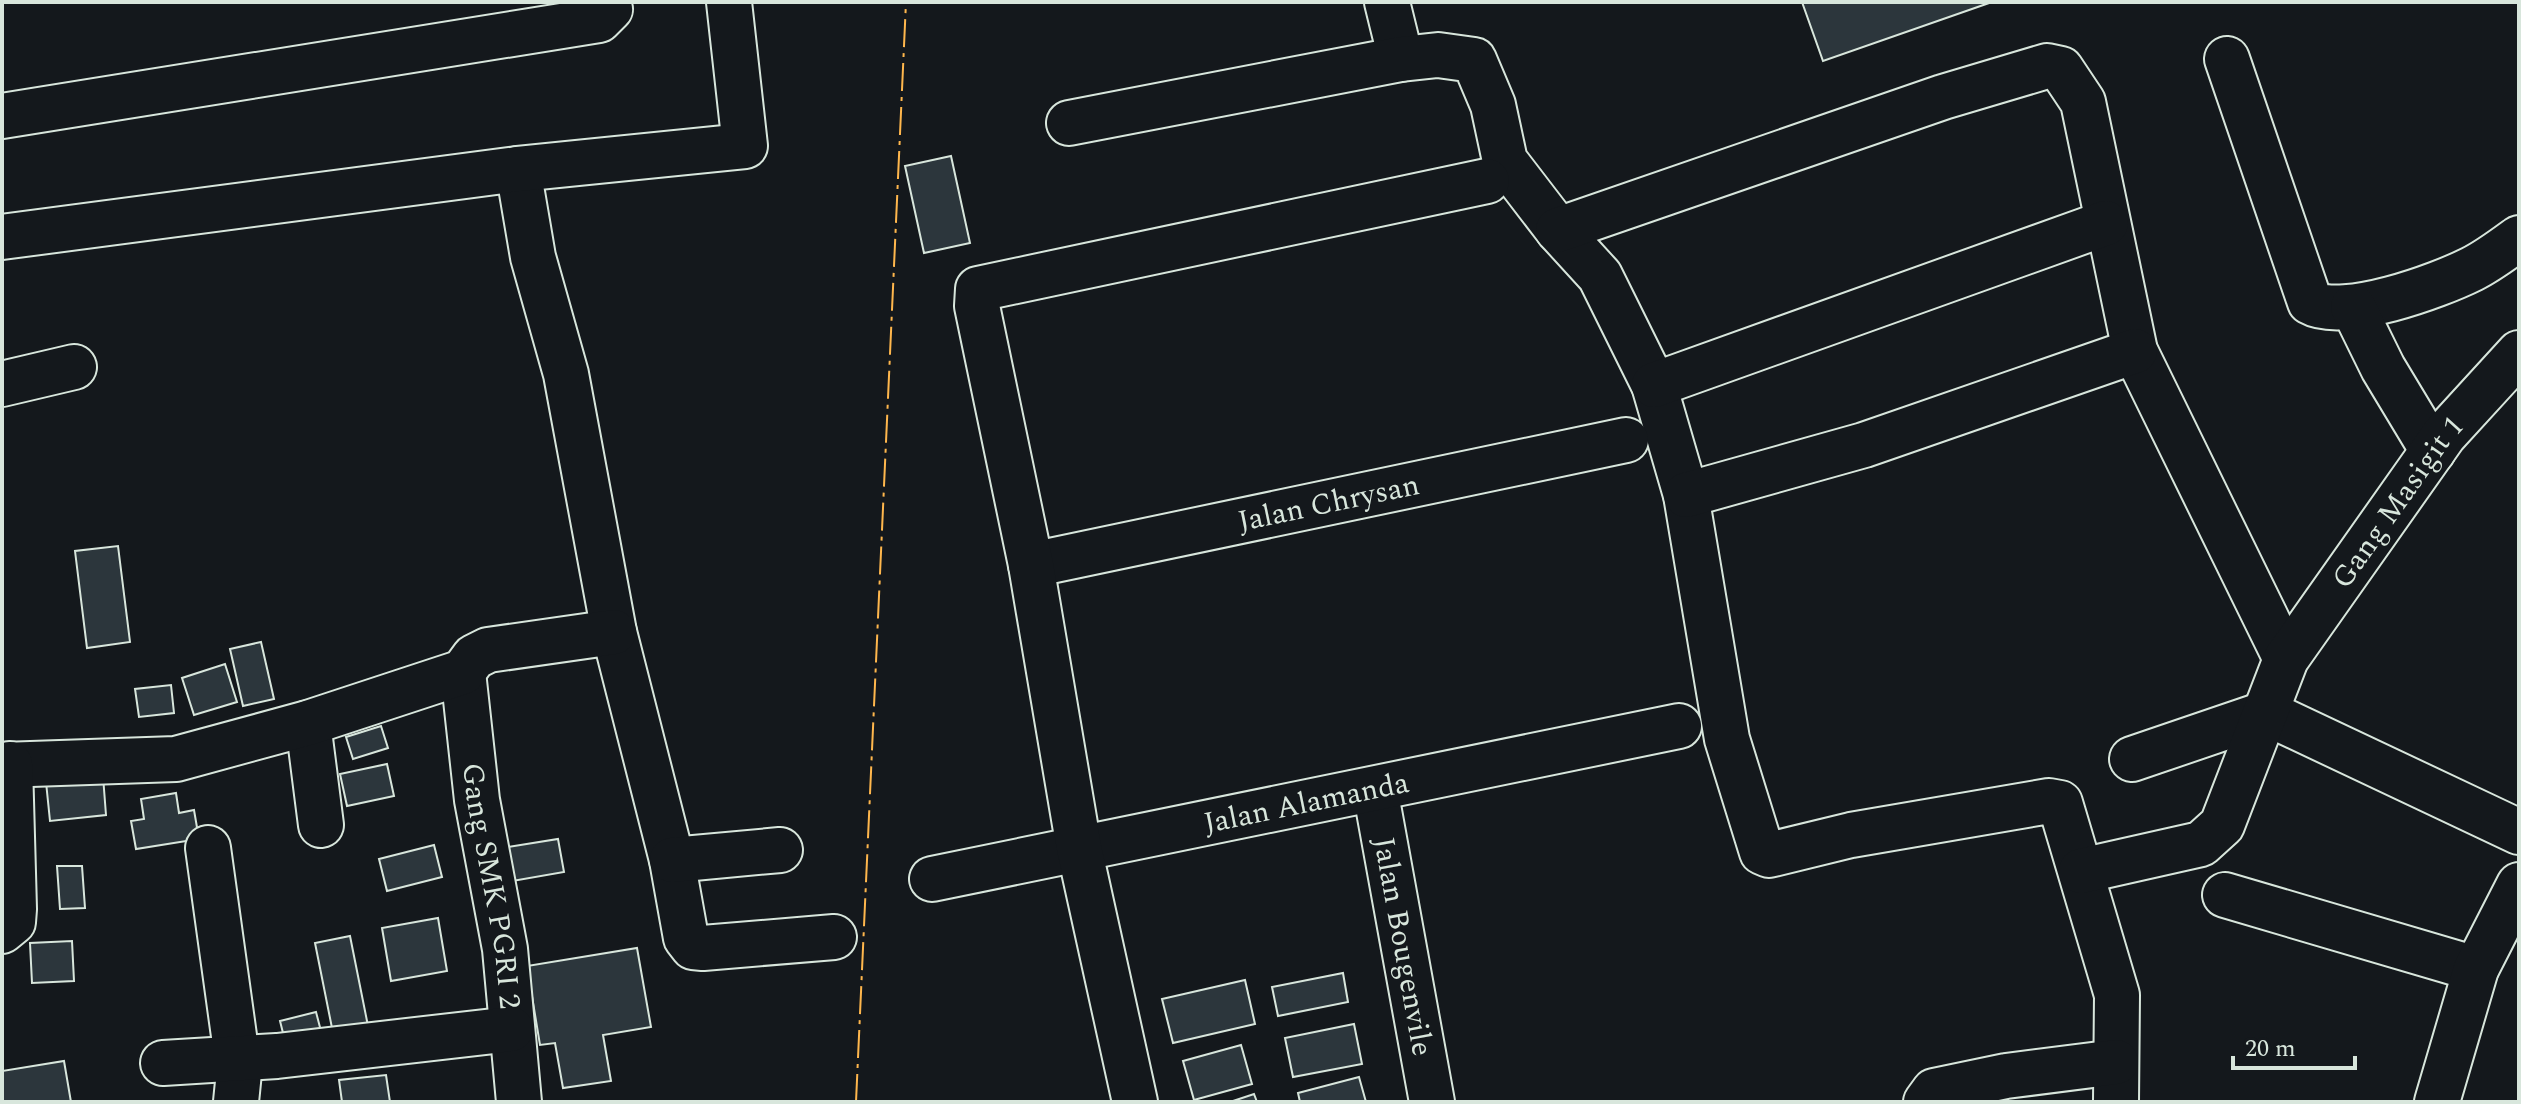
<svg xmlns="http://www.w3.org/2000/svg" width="2521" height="1104" viewBox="0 0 2521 1104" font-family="Spectral,serif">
  <rect width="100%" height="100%" fill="#14181c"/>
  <g fill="#2c363c" stroke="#d8e6dc" stroke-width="2">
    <polygon points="1802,2 1992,2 1823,61"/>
    <polygon points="951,156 970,243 924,253 905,166"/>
    <polygon points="118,546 130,642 87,648 75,551"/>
    <polygon points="261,642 274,699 243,706 230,649"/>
    <polygon points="225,664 237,702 194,715 182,678"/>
    <polygon points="171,685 174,713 139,717 135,689"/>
    <polygon points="381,726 388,748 353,759 346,737"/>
    <polygon points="387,764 394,796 347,806 340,774"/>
    <polygon points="103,776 106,815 50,821 46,782"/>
    <polygon points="176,793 179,813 194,810 199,839 136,849 131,821 144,819 141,799"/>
    <polygon points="558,839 564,872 507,882 501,848"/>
    <polygon points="434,845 442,877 387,891 379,859"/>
    <polygon points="57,866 82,866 85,908 60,909"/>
    <polygon points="438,918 447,971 391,981 382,928"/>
    <polygon points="350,936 368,1026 333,1033 315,943"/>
    <polygon points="72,941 74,981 32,983 30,943"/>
    <polygon points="637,948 651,1027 603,1035 611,1081 563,1088 555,1043 540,1045 527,966"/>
    <polygon points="1343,973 1348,1002 1278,1016 1272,987"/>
    <polygon points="1245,980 1255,1024 1173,1043 1162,999"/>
    <polygon points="316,1012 322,1035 286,1045 280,1021"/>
    <polygon points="1354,1024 1362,1064 1293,1077 1285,1038"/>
    <polygon points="1241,1045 1252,1084 1194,1100 1183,1061"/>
    <polygon points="64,1061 71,1102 2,1102 2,1071"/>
    <polygon points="386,1075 390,1102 342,1102 339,1080"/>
    <polygon points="1359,1077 1366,1102 1300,1102 1298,1093"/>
    <polygon points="1254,1094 1257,1102 1230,1102"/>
  </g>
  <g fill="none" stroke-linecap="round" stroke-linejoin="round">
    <g stroke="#d8e6dc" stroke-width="48">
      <g id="minor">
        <polyline points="1387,2 1401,59"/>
        <path d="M2227,59l83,243c33,19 128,-16 162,-33 16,-8 32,-20 47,-31"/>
        <polyline points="2,116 599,20 610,9 608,2"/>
        <polyline points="1069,123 1401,59 1438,55 1474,60 1493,105 1505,161 1558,230 1600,276 1654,385 1686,495 1727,739 1762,852 1769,855 1851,835 2049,801 2060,803 2117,995 2116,1102"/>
        <polyline points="518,169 533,257 566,374 614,632 672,860 686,938 693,947 703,948 834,937"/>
        <polyline points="1558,230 1943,97 2047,66 2061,69 2083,102 2135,351 2286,659"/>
        <polyline points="2,237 518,169 745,146 729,2"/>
        <polyline points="2353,307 2383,368 2433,451"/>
        <polyline points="2,384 74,367"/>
        <polyline points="1654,385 2106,223"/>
        <polyline points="1686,495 1864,445 2135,351"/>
        <path id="s1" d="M1031,565l595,-125"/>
        <path id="s2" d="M463,672l14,128 28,149 14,153"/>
        <polyline points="308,723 321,825"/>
        <polyline points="2132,759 2267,713 2519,832"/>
        <polyline points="2,765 176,759 308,723 463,672 474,657 488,650 614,632"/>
        <path id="s3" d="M1375,789l57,313"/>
        <polyline points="208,848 239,1072 236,1102"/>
        <polyline points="672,860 780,850"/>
        <path id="s4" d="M2081,871l120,-27 21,-19 64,-166 158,-224 75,-82"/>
        <path id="s5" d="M932,879l747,-153"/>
        <polyline points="2225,895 2476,969"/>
        <polyline points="2,931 13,922 14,909 10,764"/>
        <polyline points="163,1063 277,1056 511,1029"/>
        <polyline points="1135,1102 1079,848 1031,565 977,306 978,289 1487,181"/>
        <polyline points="1926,1102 1934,1091 2006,1076 2116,1062"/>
      </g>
    </g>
    <g stroke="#d8e6dc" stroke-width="48">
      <polyline id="major" points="2437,1102 2476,969 2519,885"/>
    </g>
    <use href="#minor" stroke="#14181c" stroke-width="44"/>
    <use href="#major" stroke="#14181c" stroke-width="44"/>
    <polyline stroke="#ffb74d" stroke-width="2" stroke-dasharray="28 6 4 6" stroke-linecap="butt" points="856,1102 906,2"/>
  </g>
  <g text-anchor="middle" stroke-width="6" stroke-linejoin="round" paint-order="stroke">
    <g font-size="30" fill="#d8e6dc" stroke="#14181c">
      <text dy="10" stroke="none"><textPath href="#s1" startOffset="304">Jalan Chrysan</textPath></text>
      <text dy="10" stroke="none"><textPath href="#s4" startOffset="522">Gang Masigit 1</textPath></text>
      <text dy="10" stroke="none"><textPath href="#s5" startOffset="382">Jalan Alamanda</textPath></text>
      <text dy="10" stroke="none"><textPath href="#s2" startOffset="216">Gang SMK PGRI 2</textPath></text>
      <text dy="10" stroke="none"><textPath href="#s3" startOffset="160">Jalan Bougenvile</textPath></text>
    </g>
  </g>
  <rect width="2521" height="1104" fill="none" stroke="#d8e6dc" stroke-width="8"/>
  <path d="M2233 1056v12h122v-12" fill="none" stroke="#d8e6dc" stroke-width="4"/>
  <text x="2245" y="1056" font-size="24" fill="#d8e6dc" stroke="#14181c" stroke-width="6" paint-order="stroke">20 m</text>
</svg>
